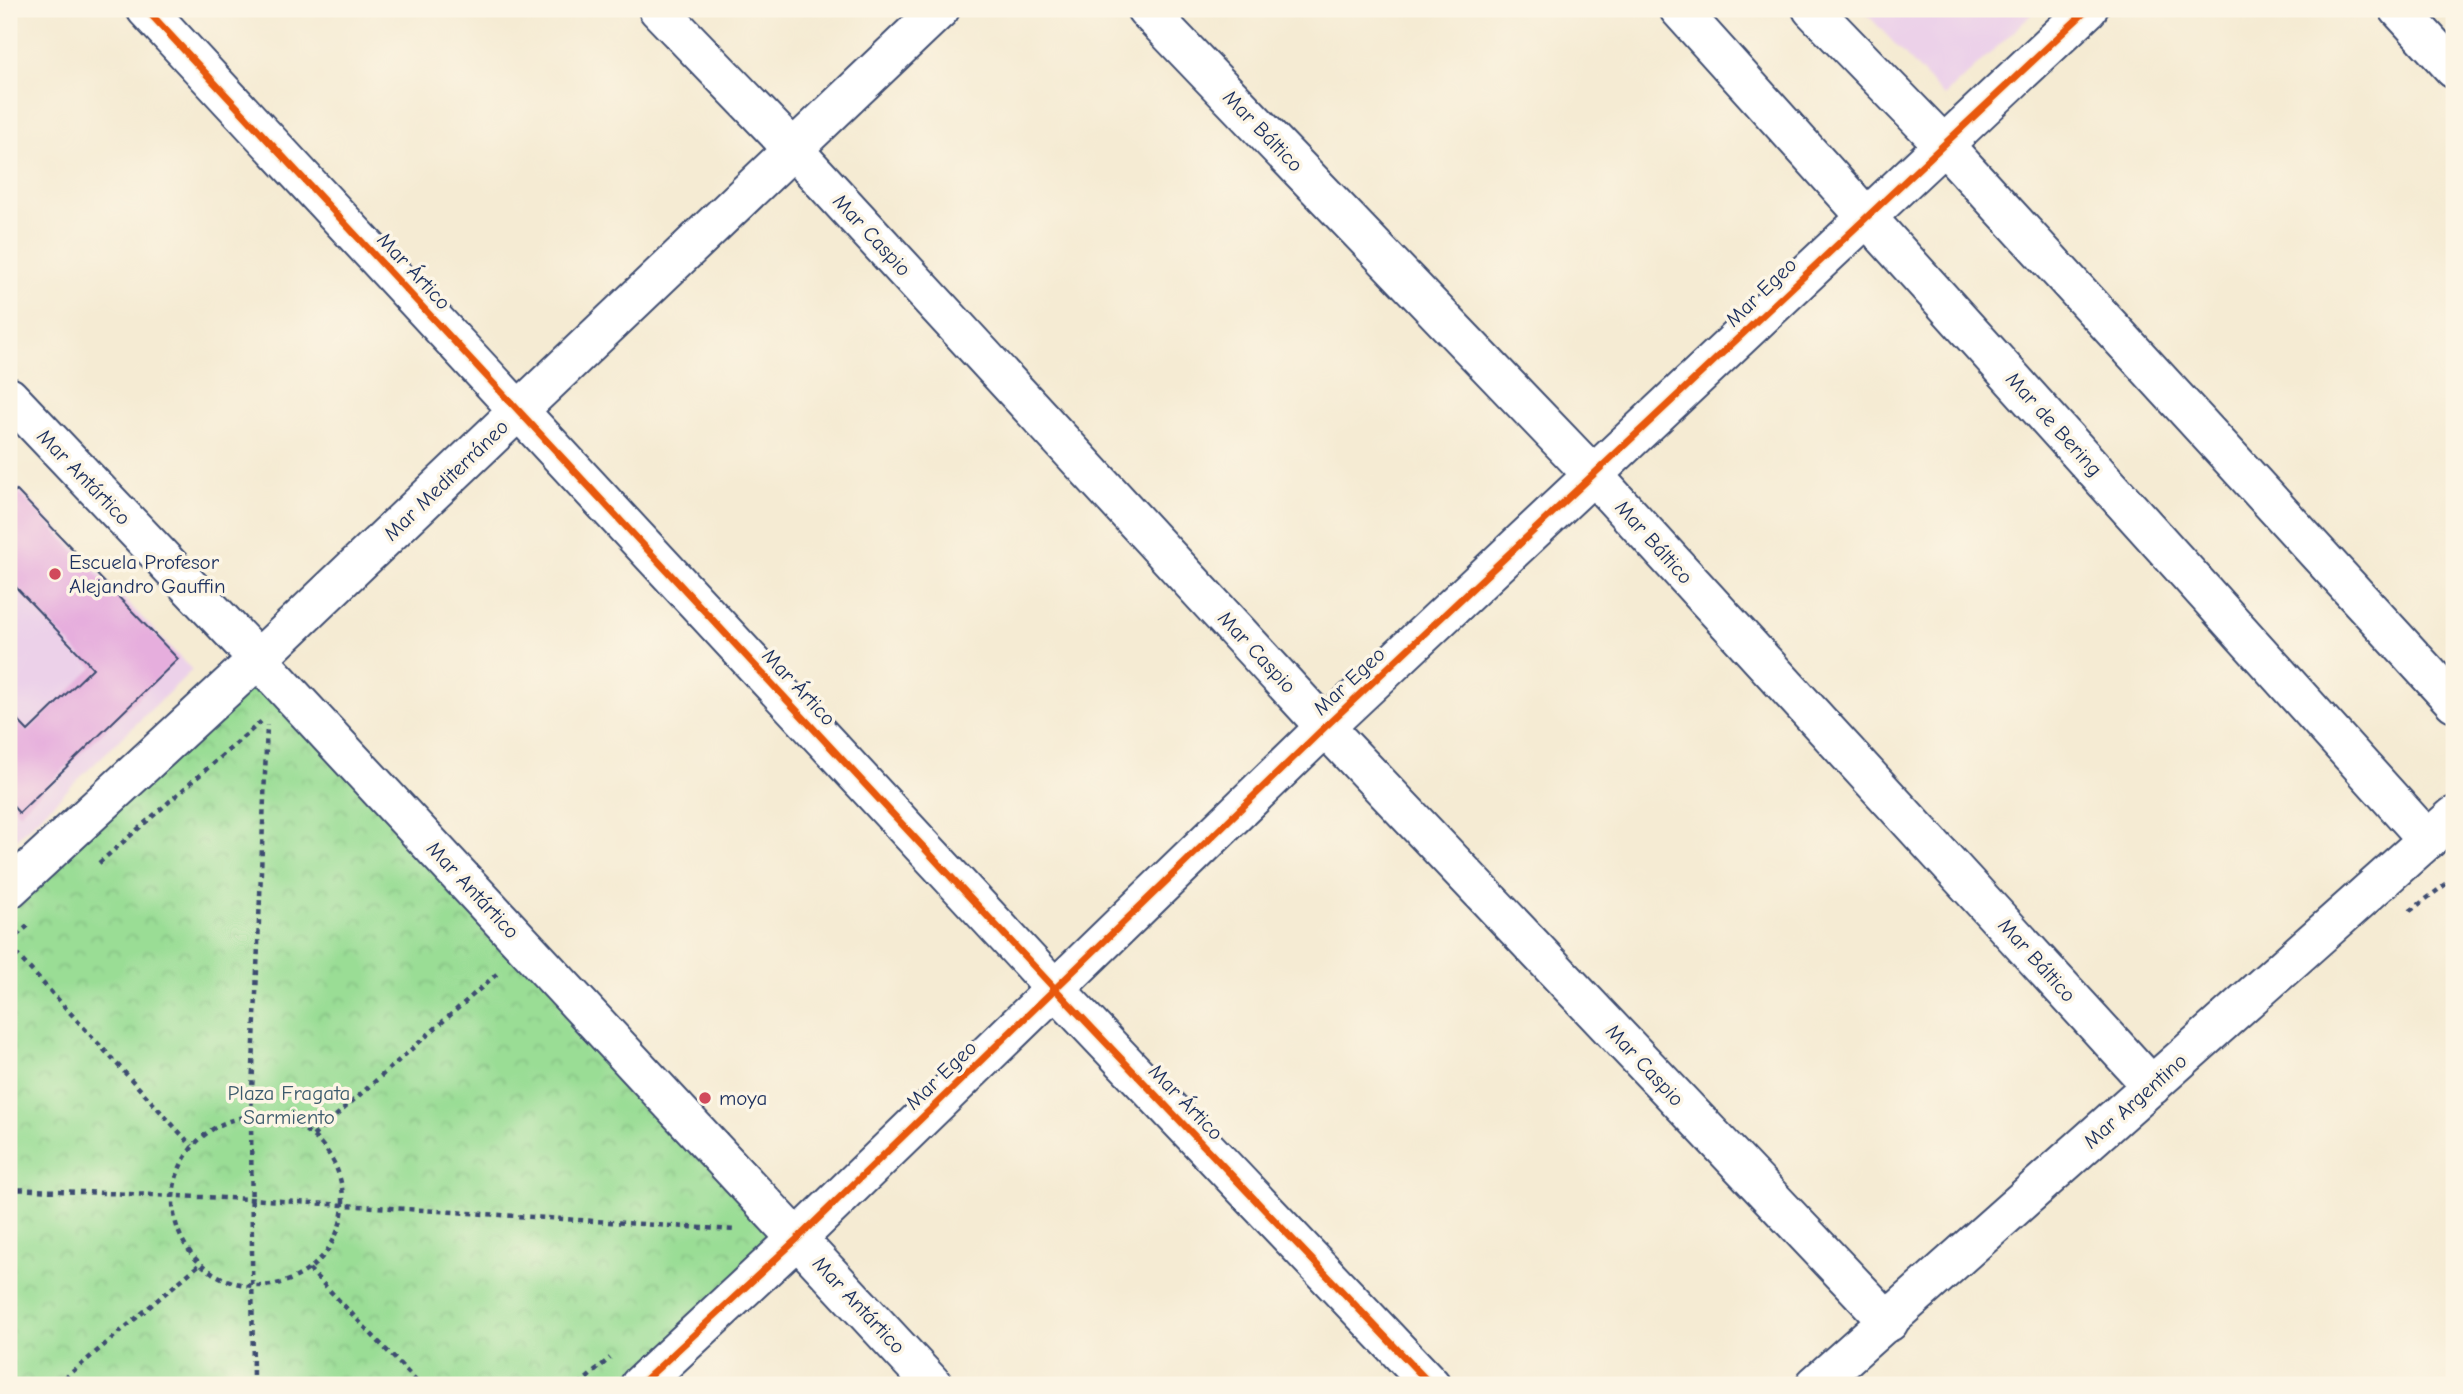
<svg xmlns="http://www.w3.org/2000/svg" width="2463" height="1394" viewBox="0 0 2463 1394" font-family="'Comic Neue',sans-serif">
  <defs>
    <pattern id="park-crowns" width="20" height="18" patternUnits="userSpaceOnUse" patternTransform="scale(1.75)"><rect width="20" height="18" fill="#9add95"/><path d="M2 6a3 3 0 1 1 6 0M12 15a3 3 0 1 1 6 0" fill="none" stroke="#84be83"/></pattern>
  </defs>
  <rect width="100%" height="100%" fill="#fcf5e5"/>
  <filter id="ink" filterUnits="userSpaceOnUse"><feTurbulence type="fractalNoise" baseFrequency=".0143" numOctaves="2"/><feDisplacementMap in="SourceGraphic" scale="14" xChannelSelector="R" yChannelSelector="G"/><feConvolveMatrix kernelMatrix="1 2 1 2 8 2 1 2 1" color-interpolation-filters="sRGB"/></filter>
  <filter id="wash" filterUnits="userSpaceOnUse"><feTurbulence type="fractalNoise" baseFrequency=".00686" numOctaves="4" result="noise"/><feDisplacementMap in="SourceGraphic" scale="28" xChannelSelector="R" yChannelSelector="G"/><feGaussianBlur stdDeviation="1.57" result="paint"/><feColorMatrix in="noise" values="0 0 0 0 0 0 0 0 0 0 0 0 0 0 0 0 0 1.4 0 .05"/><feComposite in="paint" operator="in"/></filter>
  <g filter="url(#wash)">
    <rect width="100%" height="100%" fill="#f5ebd3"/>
    <g fill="#ecd1e9">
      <polygon points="1862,9 2038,9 1944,96"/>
      <polygon points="9,477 192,670 9,846"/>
    </g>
    <polygon fill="url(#park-crowns)" stroke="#5a867a" stroke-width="2" points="258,659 797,1239 640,1385 9,1385 9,889"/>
    <g id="blocks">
      <polygon fill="#e6aedd" points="16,490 178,659 19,813 9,802 9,711 28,731 93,668 9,580 9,497"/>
    </g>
  </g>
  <g filter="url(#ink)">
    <use href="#blocks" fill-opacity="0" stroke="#3c4b70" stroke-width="2"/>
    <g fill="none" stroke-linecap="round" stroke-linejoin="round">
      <g stroke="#3c4b70" stroke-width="42">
        <g id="minor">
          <polyline points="146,9 1055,989 1431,1385"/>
          <polyline points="658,9 793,149 1325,727 1889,1322"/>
          <polyline points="1146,9 1594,476 2152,1086"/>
          <polyline points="1679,9 2428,840"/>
          <polyline points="1812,9 1943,144 2454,702"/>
          <polyline points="2399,9 2454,69"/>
          <polyline points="9,397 258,659 933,1385"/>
          <polyline points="9,889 258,659 940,9"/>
          <polyline points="640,1385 797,1239 1325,727 2088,9"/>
          <polyline points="1815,1385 2454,816"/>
        </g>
      </g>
      <g stroke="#3c4b70" stroke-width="4.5" stroke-dasharray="5 5" stroke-linecap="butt">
        <polyline points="99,863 264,719"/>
        <polyline points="2410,911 2454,878"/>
        <polyline points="9,942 30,924"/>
        <polyline points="9,946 192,1146"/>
        <circle cx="258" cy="1201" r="85"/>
        <polyline points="313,1136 499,972"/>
        <polyline points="9,1189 250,1199 735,1230"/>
        <polyline points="309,1269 420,1385"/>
        <polyline points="57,1385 200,1264"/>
        <polyline points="253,1385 251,1116 267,725"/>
        <polyline points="579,1385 610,1358"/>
      </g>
      <use href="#minor" stroke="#fff" stroke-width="38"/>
      <g stroke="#fcf5e5" stroke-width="11">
        <g id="cycleway">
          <polyline points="146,9 1055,989 1431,1385"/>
          <polyline points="640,1385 797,1239 1325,727 2088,9"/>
        </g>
      </g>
      <use href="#cycleway" stroke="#e8590c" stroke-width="7"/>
    </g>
  </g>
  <g fill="#d1495b" stroke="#fcf5e5" stroke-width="2.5">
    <circle cx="55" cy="574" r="7"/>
    <circle cx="705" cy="1098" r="7"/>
  </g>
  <g text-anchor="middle" stroke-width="7" stroke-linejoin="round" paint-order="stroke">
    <g font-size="21" fill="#1b2f5e" stroke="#fcf5e5">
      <text transform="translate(1263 131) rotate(46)" y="7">Mar Báltico</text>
      <text transform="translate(872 235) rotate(47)" y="7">Mar Caspio</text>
      <text transform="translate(414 271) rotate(47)" y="7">Mar Ártico</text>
      <text transform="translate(1761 292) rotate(-44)" y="7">Mar Egeo</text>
      <text transform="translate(2054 424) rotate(48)" y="7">Mar de Bering</text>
      <text transform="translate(84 477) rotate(46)" y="7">Mar Antártico</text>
      <text transform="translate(446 480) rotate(-44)" y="7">Mar Mediterráneo</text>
      <text transform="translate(1654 542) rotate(48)" y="7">Mar Báltico</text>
      <text transform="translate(1257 652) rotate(47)" y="7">Mar Caspio</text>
      <text transform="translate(1349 681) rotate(-43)" y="7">Mar Egeo</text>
      <text transform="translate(799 687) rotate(47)" y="7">Mar Ártico</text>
      <text transform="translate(473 890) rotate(47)" y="7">Mar Antártico</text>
      <text transform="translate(2037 960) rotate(48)" y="7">Mar Báltico</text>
      <text transform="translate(1645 1065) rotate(47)" y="7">Mar Caspio</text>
      <text transform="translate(941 1075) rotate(-44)" y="7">Mar Egeo</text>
      <text transform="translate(2135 1101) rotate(-42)" y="7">Mar Argentino</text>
      <text transform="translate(1186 1102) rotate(46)" y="7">Mar Ártico</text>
      <text transform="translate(859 1305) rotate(47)" y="7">Mar Antártico</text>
    </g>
    <g font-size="21" fill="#1b2f5e" stroke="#fcf5e5" text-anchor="start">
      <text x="69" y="569">Escuela Profesor<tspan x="69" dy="24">Alejandro Gauffin</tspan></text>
      <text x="719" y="1105">moya</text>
    </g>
    <g font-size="21" fill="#3b5a6c" stroke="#fcf5e5">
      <text x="289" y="1100">Plaza Fragata<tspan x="289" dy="24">Sarmiento</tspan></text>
    </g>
  </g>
  <rect width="2463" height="1394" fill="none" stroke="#fcf5e5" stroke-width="35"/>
</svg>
